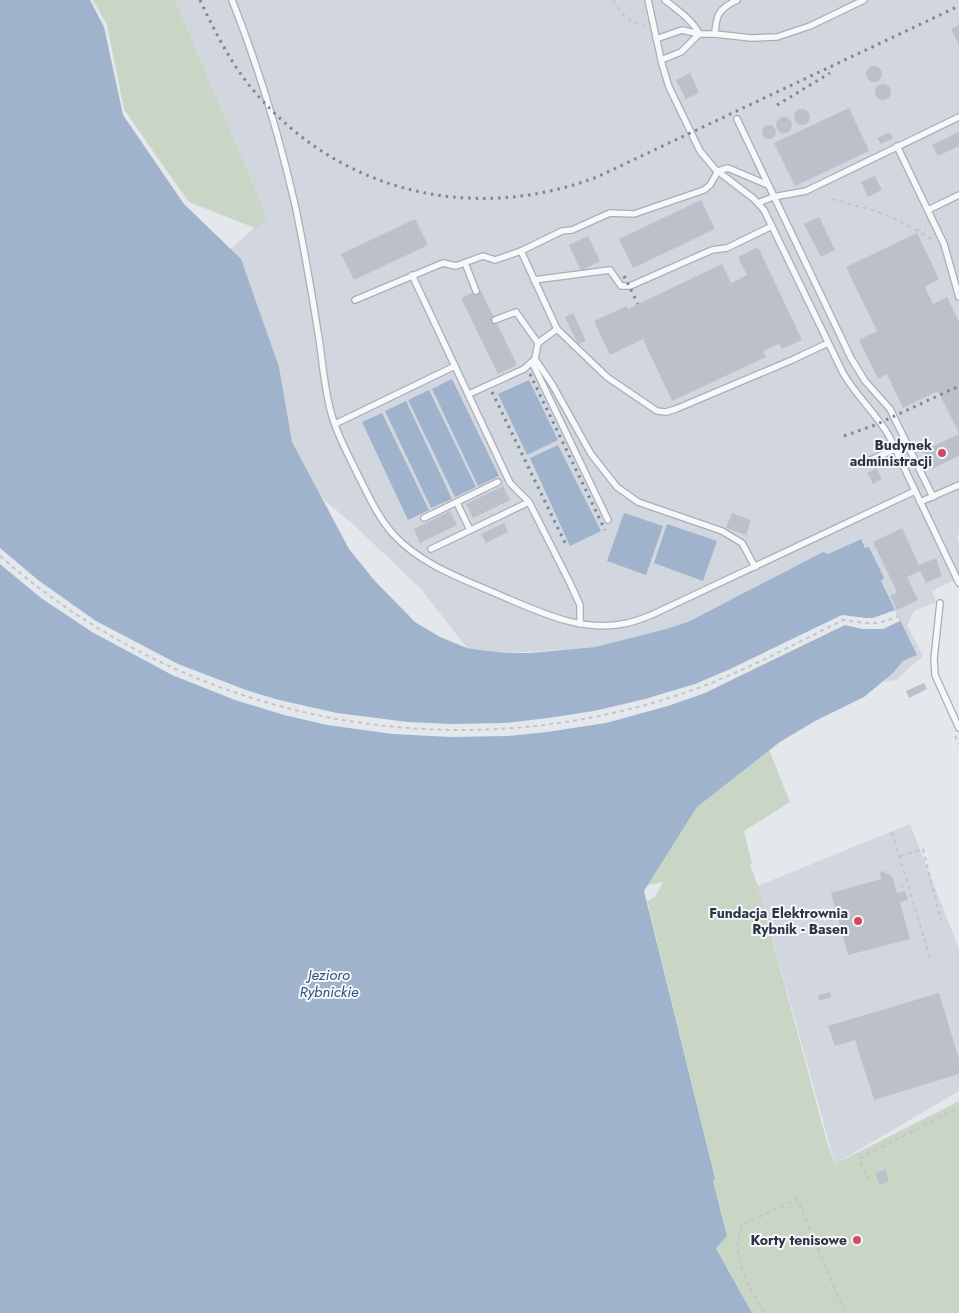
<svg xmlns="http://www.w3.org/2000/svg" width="959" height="1313" viewBox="0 0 959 1313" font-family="Jost,sans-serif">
  <rect width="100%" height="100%" fill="#e4e7ec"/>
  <g fill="#d2d6de">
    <polygon points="175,0 959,0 959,534 957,539 959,542 959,578 932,591 936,602 914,611 907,625 923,656 896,680 883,682 903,661 916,655 881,581 883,578 869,547 865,548 860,539 828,554 823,553 716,609 690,621 666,629 595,647 571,649 507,653 467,648 421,589 356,527 282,464 223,255 267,217"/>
    <polygon points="910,824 959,949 959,1091 835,1164 758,886"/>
  </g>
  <g fill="#c9d6c5">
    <polygon points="93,0 175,0 267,217 257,229 189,202 157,157 124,109 107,25"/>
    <polygon points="769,750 790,802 744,831 752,864 750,865 758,886 828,1146 835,1164 959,1101 959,1313 752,1313 716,1247 727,1236 713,1180 715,1177 647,901 655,897 663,882 648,885 697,807"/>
  </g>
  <g fill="#9fb4cc">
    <polygon points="0,0 90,0 104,27 123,115 184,204 241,259 279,367 292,442 349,549 374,580 415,622 440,637 467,648 480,650 507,653 530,653 595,647 666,629 690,621 823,552 828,554 861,539 865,548 869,547 884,578 881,581 917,655 903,661 893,673 864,697 815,721 780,742 697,807 644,891 715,1178 713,1181 727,1236 716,1248 752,1313 0,1313"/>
    <polygon points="452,379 499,476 478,486 432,389"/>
    <polygon points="529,380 558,440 527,455 498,394"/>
    <polygon points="429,390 476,487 455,497 408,400"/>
    <polygon points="406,401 452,499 431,508 385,411"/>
    <polygon points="382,413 429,510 408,520 362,422"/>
    <polygon points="558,445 601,531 570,546 530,458"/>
    <polygon points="624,513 663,526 646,575 607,561"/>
    <polygon points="667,524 717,541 703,581 654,563"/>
  </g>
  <polygon fill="#e4e7ec" points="0,548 38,580 96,621 178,664 246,690 279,700 337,713 408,722 450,724 505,723 548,718 594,711 645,699 695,684 728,670 842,615 866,618 873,618 895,610 900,621 883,629 862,629 845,625 705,693 668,706 606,723 547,732 507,736 451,737 393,734 327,725 284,715 235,700 172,675 92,632 41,598 0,564"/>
  <g fill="#bbc0ca">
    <polygon points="959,25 959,46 951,29"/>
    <circle cx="874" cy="74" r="8"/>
    <polygon points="690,73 699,93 686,99 676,80"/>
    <circle cx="883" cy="92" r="8"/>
    <polygon points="849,108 869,151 795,186 774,143"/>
    <circle cx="802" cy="117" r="8"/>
    <circle cx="784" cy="125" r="8"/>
    <circle cx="769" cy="132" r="7"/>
    <polygon points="890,132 893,138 881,144 877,138"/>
    <polygon points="959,132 959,146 938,156 932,145"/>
    <polygon points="875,176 882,190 868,197 861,182"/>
    <polygon points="701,200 715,229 633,268 619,239"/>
    <polygon points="819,217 835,250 821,257 804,224"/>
    <polygon points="415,219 428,245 354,280 341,254"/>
    <polygon points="917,233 939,279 925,287 933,304 947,297 959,322 959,433 938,391 903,408 887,374 878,379 859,340 877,331 846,267"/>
    <polygon points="588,236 600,261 581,271 569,245"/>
    <polygon points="758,247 802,340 782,349 779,344 763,351 766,357 672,401 643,339 610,355 594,321 627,306 628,309 722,264 731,283 747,275 738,257"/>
    <polygon points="480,289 517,365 498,374 461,298"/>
    <polygon points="573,313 586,341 578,344 565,317"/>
    <polygon points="959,434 959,456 932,469 923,451"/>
    <polygon points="876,468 882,479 873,484 867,473"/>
    <polygon points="503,486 510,500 473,518 466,504"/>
    <polygon points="450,511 457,525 420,543 414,529"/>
    <polygon points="732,513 751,520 746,535 726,528"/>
    <polygon points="504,523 508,532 486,543 481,534"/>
    <polygon points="902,528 919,565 936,558 942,576 926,583 920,571 907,577 918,600 897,610 890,596 897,592 873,542"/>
    <polygon points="924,683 927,689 909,698 906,691"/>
    <polygon points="885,871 885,873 892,876 897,893 905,891 908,900 900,902 910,939 848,955 838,919 830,921 827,912 836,910 831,893 881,879 880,872"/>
    <polygon points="830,992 831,997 819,1001 818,995"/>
    <polygon points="939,993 959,1059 959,1074 874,1100 855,1040 835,1046 828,1026"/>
    <polygon points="885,1169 889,1181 880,1185 875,1174"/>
  </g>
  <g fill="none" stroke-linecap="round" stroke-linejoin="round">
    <g stroke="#a9aeb7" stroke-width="8">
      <g id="service">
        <path d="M232,0c27,68 48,138 64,209 9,45 17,90 24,136 3,23 5,48 12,71 6,21 17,40 26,59 10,20 20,42 35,59 29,32 73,46 111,63 40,17 80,36 124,26 11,-3 22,-7 32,-12l255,-120"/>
        <path d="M648,0l14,64 7,23 31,64 15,18 39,30 10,11 79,163c13,23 33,40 46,63l70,147"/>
        <path d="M665,0c11,9 29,21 34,34"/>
        <path d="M715,34c1,-20 4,-25 22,-34"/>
        <polyline points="656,39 682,30 699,34 715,34 751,38 777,37 810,26 864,0"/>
        <polyline points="661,60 681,52 699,34"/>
        <polyline points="737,119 851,358 865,381 890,409 933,497"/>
        <polyline points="897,146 944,244 959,297"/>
        <polyline points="758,203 773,197 806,191 959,117"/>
        <polyline points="928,210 959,195"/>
        <polyline points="521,251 557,329 607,377 657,411 666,412 676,409 792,360 828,343"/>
        <polyline points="465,263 476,291"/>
        <polyline points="412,275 510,483 529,502 570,583 580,605 580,624"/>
        <polyline points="534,280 610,270 621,286 630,286 712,250 727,248 772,226"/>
        <polyline points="355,300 443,263 456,266 483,256 495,260 521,251 562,231 572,230 610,213 634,214 704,190 710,185 718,171 728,168 768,185"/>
        <polyline points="495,320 516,312 538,343"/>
        <polyline points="535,359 552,384 591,454 617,487 638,502 722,531 742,543 755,567"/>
        <polyline points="532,362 608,520"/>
        <polyline points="469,394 524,369 535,359 538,343 557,329"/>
        <polyline points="335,424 455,366"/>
        <polyline points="866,462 895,449"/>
        <polyline points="920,502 959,485"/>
        <polyline points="457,503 470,530"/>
        <polyline points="424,518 498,482"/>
        <polyline points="431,549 529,502"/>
        <polyline points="940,603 934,659 935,675 959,728"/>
      </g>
    </g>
    <g stroke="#c2c5cb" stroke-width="2" stroke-dasharray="4 4" stroke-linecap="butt">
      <path d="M613,0c10,16 13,20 32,26"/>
      <polyline points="832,199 876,211 900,221 933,240"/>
      <polyline points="917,231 926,226"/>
      <path d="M0,556c183,161 436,215 669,142 61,-19 118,-50 174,-78 25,3 31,7 55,-4"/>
      <polyline points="955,736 959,744"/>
      <polyline points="892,832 930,958"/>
      <polyline points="900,856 923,849 941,921"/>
      <polyline points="900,887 907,885"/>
      <polyline points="869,1180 859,1159 959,1107"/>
      <path d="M764,1313c-15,-28 -36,-56 -21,-88l54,-26 48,114"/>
    </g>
    <use href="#service" stroke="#f7f8fa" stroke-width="5.5"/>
    <g stroke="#7d8696" stroke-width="3" stroke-dasharray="2.5 5" stroke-linecap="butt">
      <path d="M200,0c15,32 31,64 54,91 86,102 219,133 343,86l362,-171"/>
      <polyline points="777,105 830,73"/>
      <polyline points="624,276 638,304"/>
      <polyline points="530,374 605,530"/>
      <polyline points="492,392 567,547"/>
      <polyline points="844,436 875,425 959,386"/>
    </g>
  </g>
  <g fill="#d1495b" stroke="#f4f6f9" stroke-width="2">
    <circle cx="942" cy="453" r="5"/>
    <circle cx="858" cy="921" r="5"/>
    <circle cx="857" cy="1240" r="5"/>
  </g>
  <g text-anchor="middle" stroke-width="4" stroke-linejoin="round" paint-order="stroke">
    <g font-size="14" font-weight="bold" fill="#2b3445" stroke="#f4f6f9" text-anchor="end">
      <text x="932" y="450">Budynek<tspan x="932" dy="16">administracji</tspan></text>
      <text x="848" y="918">Fundacja Elektrownia<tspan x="848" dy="16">Rybnik - Basen</tspan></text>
      <text x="847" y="1245">Korty tenisowe</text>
    </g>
    <g font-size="15" font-style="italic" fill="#34527a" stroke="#f4f6f9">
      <text x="329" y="980">Jezioro<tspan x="329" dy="17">Rybnickie</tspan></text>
    </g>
  </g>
</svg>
